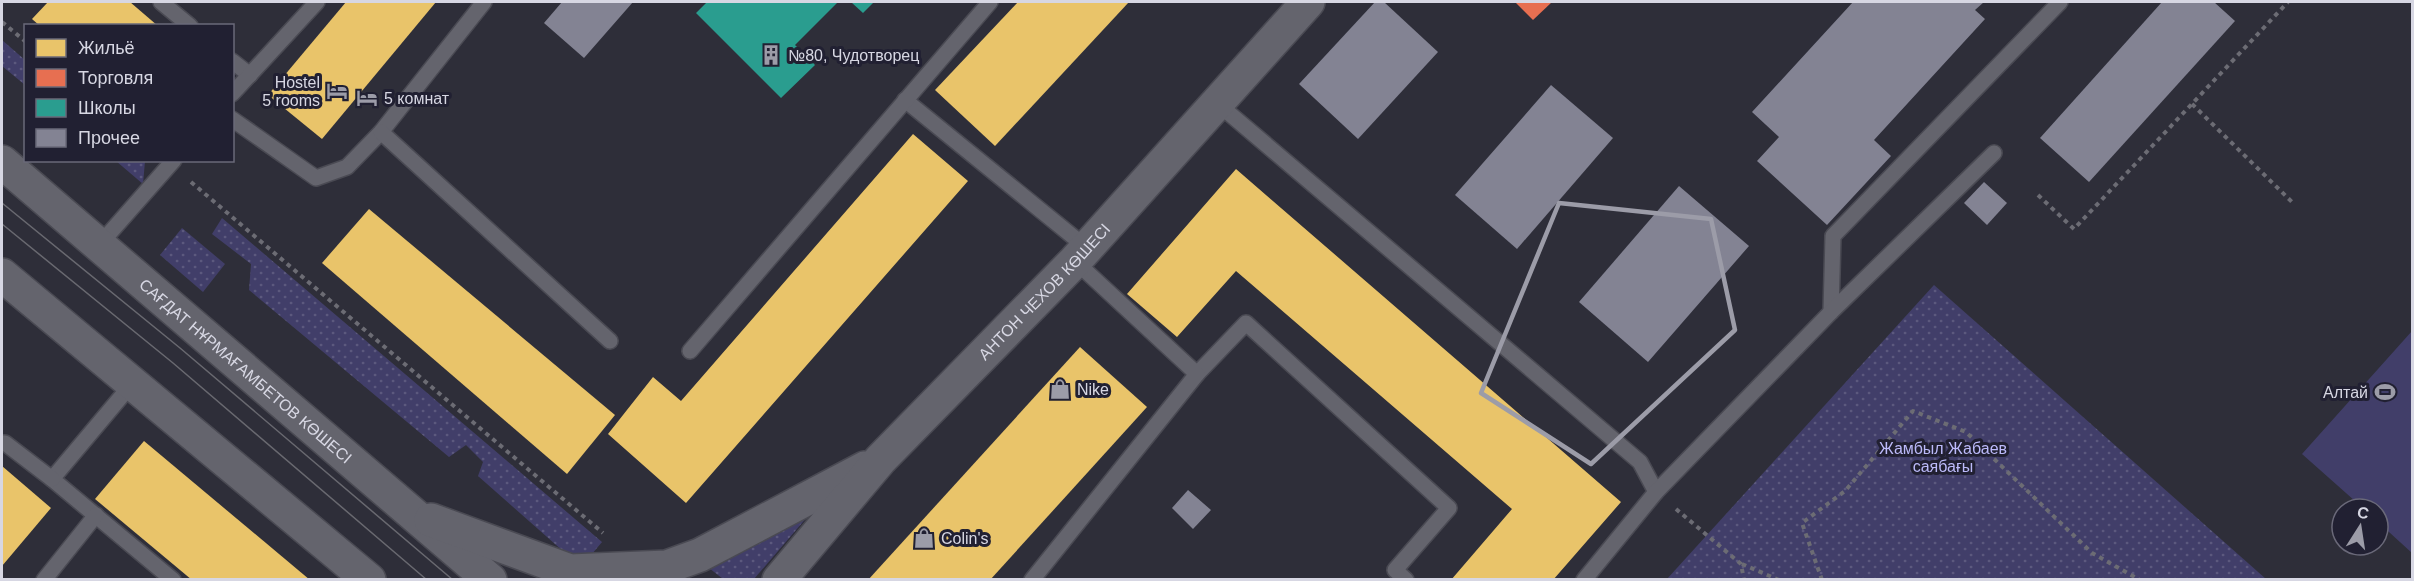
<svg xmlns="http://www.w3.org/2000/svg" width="2414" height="581" viewBox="0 0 2414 581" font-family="Helvetica,sans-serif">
  <defs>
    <pattern id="grass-dots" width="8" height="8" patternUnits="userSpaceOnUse" patternTransform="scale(1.5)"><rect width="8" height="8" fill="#413e69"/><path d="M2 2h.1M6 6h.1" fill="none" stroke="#5c597e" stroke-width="1.8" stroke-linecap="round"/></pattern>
  </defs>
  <rect width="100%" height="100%" fill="#2e2e39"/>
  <g fill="url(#grass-dots)">
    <polygon points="2,40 25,60 25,85 2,66"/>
    <polygon points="116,161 145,161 143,184"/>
    <polygon points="222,218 602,542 581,567 478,476 483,462 466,445 449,457 249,290 251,264 212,234"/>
    <polygon points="182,228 225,264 203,292 160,255"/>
    <polygon points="1934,285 2266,579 1667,579"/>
    <polygon points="814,509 754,579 723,579 709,568"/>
  </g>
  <polygon fill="#413e69" points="2412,331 2412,553 2378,522 2378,509 2364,509 2302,454"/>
  <g fill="#e9c46a">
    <polygon points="48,2 130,2 158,26 40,26 32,19"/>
    <polygon points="346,2 436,2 322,139 268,95"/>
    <polygon points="1018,2 1129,2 995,146 935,90"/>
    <polygon points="913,134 968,181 686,503 608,434 653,377 681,401"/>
    <polygon points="1236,169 1621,502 1553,580 1451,580 1512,509 1236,271 1177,337 1127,294"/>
    <polygon points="369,209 615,415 567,474 322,263"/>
    <polygon points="1080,347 1147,407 990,580 868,580"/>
    <polygon points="144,441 310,580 192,580 95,499"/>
    <polygon points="2,466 51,508 2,566"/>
  </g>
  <polygon fill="#e76f51" points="1515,2 1552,2 1533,20"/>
  <g fill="#2a9d8f">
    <polygon points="707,2 838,2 795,45 815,65 781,98 696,13"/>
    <polygon points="851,2 874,2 863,13"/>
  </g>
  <g fill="#838393">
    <polygon points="562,2 633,2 584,58 544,23"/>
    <polygon points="1375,2 1384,2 1438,52 1358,139 1299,84"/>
    <polygon points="1853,2 1984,2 1975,10 1985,19 1874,140 1891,156 1827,225 1757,161 1779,137 1752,112"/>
    <polygon points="2162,2 2214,2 2235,21 2089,182 2040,138"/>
    <polygon points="1551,85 1613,138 1517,249 1455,195"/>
    <polygon points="1984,182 2007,203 1987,225 1964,203"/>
    <polygon points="1679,186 1749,246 1648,362 1579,302"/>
    <polygon points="1188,490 1211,510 1193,529 1172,508"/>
  </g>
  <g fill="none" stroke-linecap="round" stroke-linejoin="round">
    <g stroke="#4a4a53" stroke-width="18">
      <g id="lane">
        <polyline points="161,2 190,26"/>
        <polyline points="232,61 250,75"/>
        <polyline points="232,94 317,2"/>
        <polyline points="905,100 1087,248"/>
        <polyline points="1217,103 1640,462 1656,492"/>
        <polyline points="232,119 316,178 347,167 381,132 484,2"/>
        <polyline points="381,132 610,341"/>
        <polyline points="100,244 174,160"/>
        <polyline points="1831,312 1833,236 2060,2"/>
        <polyline points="690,351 990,2"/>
        <polyline points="1197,374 1246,323 1449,508 1395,570 1406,580"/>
        <polyline points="131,385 52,479 173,580"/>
        <polyline points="2,443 5,443 52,479"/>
        <polyline points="44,580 96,515"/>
        <polyline points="1032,580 1197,374 1075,261"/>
        <polyline points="1584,580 1656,492 1831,312 1994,153"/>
      </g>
    </g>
    <g stroke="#4a4a53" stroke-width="36">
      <g id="secondary">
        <path id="s1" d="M2,162l488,418"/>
        <polyline points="2,275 369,580"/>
        <polyline points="431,520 570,571 667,567 700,555 865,468"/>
        <path id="s2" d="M779,580l101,-120 195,-199 233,-259"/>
      </g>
    </g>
    <g stroke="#6c6c74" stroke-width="4" stroke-dasharray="4.5 4.5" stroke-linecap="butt">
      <polyline points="2,22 26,42"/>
      <polyline points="2192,104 2292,202"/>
      <polyline points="191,182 603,533"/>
      <polyline points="2038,195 2074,229 2288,2"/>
      <polyline points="1676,509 1741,564 1744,580"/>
      <polyline points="1742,564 1779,580"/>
      <polyline points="1822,580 1802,523 1845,491 1913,411 1966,432 2092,553 2140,580"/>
    </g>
    <use href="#lane" stroke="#64646d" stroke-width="15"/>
    <use href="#secondary" stroke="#64646d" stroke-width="33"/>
    <g stroke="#696970" stroke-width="1.5">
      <polyline points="2,203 180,348 453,580"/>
      <polyline points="2,224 173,363 427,580"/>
    </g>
  </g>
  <path fill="none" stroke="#9c9ca8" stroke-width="4.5" stroke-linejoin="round" d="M1559,203l152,16 24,111 -144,134 -110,-71z"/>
  <defs>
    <g id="building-bare" transform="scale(1.62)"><path d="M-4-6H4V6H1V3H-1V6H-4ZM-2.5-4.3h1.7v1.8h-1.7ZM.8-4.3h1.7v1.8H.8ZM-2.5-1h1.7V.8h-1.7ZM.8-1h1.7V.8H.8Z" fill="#9c9ca8" stroke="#212032" stroke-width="2.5" paint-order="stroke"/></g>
    <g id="hotel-bare" transform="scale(1.62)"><path d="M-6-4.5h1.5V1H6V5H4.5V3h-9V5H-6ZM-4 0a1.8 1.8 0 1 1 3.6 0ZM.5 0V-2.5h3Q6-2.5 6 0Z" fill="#9c9ca8" stroke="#212032" stroke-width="2.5" paint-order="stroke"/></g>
    <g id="shop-bare" transform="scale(1.62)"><path d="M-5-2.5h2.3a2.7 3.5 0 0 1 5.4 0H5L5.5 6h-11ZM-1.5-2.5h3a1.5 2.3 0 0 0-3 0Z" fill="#9c9ca8" stroke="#212032" stroke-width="2.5" paint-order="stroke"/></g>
    <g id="stadium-bare" transform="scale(1.62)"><path d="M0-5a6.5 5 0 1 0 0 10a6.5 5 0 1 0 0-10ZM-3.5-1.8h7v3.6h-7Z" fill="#9c9ca8" stroke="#212032" stroke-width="2.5" paint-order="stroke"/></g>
  </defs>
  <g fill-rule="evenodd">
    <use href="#building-bare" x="771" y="55"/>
    <use href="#hotel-bare" x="337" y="91"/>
    <use href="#hotel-bare" x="367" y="98"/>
    <use href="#shop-bare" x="1060" y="389"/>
    <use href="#stadium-bare" x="2385" y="392"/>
    <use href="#shop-bare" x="924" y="538"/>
  </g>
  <g text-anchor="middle" stroke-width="6" stroke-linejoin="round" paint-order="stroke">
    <g font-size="16" fill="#d7d7e3" stroke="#212032" text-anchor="start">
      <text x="788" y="61">№80, Чудотворец</text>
      <text x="320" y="88" text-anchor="end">Hostel<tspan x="320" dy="18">5 rooms</tspan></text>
      <text x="384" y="104">5 комнат</text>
      <text x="1077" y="395">Nike</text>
      <text x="2368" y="398" text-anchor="end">Алтай</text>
      <text x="941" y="544">Colin's</text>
    </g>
    <g font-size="16" fill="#d7d7e3" stroke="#212032">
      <text dy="6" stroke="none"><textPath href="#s2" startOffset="392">АНТОН ЧЕХОВ КӨШЕСІ</textPath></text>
      <text dy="6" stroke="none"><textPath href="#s1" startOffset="321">САҒДАТ НҰРМАҒАМБЕТОВ КӨШЕСІ</textPath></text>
    </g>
    <g font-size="16" fill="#bcbafa" stroke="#212032">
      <text x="1943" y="454">Жамбыл Жабаев<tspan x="1943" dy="18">саябағы</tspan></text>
    </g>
  </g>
  <rect width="2414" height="581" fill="none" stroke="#d7d7e3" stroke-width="6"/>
  <rect x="24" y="24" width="210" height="138" fill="#212032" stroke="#6a6979" stroke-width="1.5"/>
  <rect x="36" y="39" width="30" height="18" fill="#e9c46a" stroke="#6a6979" stroke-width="1.5"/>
  <text x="78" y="54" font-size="18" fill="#d7d7e3">Жильё</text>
  <rect x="36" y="69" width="30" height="18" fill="#e76f51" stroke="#6a6979" stroke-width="1.5"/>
  <text x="78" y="84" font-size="18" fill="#d7d7e3">Торговля</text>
  <rect x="36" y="99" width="30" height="18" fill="#2a9d8f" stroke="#6a6979" stroke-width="1.5"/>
  <text x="78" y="114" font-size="18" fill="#d7d7e3">Школы</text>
  <rect x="36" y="129" width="30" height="18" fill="#838393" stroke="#6a6979" stroke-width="1.5"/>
  <text x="78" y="144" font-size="18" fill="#d7d7e3">Прочее</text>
  <g transform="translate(2360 527) rotate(12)"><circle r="28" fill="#212032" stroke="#6a6979" stroke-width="1.5"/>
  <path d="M0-4.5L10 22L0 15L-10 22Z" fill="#9c9ca8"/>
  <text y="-9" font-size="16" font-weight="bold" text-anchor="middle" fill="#d7d7e3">С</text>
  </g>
</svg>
